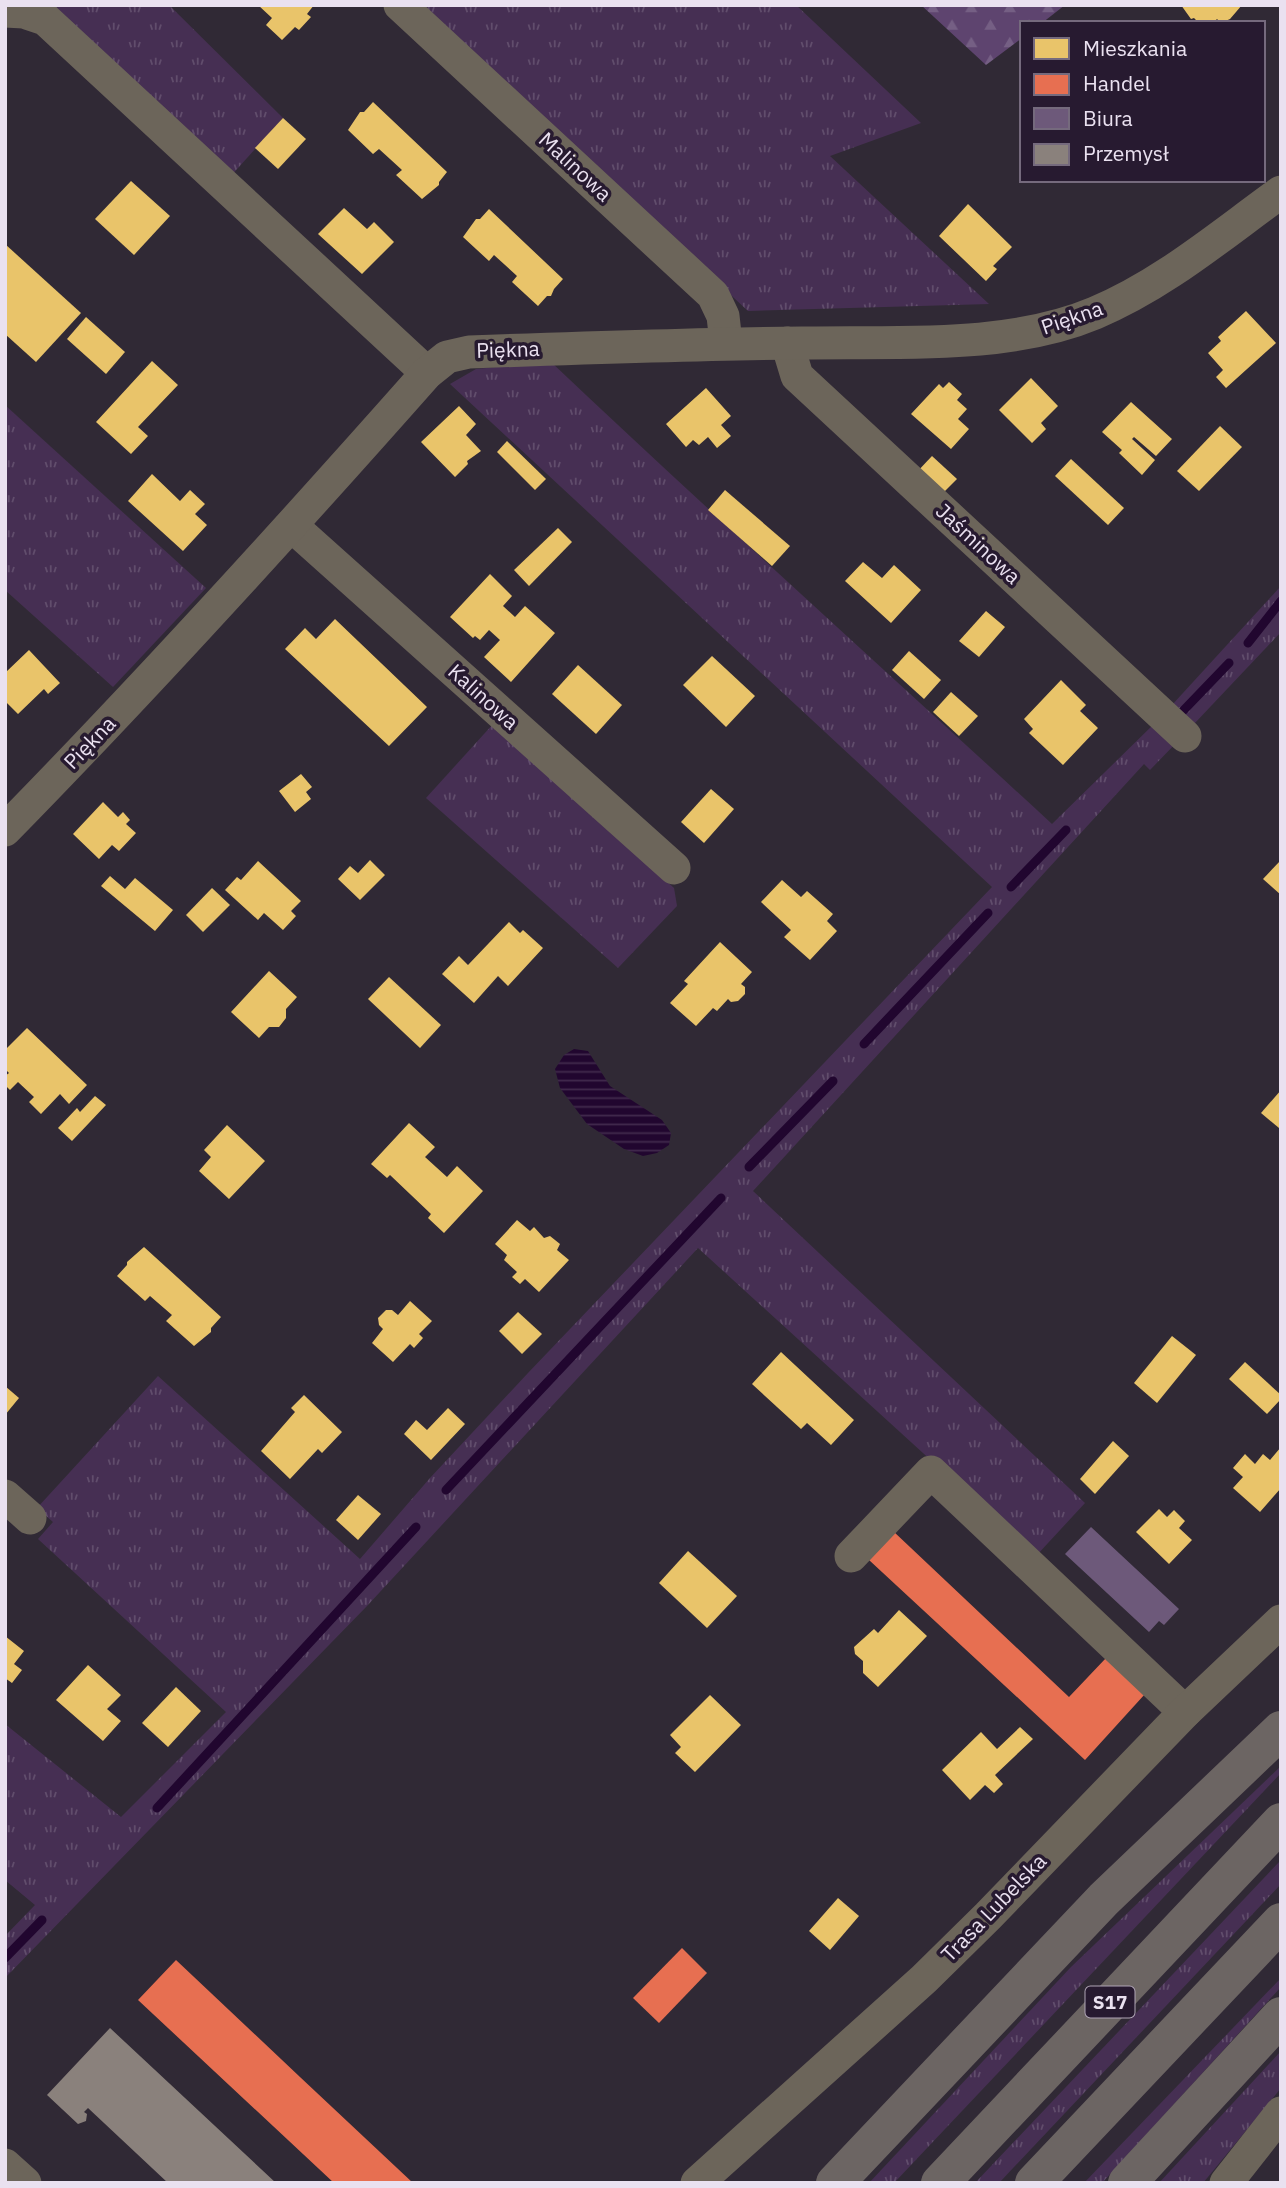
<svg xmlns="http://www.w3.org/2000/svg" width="1286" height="2188" viewBox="0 0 1286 2188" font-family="'IBM Plex Sans',sans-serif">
  <defs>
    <pattern id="grass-tufts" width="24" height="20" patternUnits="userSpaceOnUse" patternTransform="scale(1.75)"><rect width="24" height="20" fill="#462f53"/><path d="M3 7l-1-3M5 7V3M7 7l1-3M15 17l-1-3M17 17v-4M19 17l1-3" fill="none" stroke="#614d6c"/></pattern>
    <pattern id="forest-firs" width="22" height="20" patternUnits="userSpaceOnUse" patternTransform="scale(1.75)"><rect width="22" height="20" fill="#5e446f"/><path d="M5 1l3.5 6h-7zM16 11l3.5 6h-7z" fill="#755f84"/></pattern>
    <pattern id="water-rules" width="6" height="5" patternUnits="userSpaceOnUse" patternTransform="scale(1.75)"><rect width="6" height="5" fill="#21062f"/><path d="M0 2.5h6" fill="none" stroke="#412a4d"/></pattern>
  </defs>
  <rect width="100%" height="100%" fill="#302935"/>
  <g fill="url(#grass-tufts)">
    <polygon points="43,5 169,5 283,118 229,178"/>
    <polygon points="419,5 796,5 921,123 830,156 989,304 748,311"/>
    <path d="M551,362c165,156 334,308 501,462l104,-102 21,20 -27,28 -6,-6 -391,427 332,312 -49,53 -338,-308 -331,358 -362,372v-42l30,-31 -30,-25v-156l116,93 105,-105 -188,-173 15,-17 -16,-14 121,-132 202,183 70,-81 98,-105 464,-486 -542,-503 26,-15z"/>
    <polygon points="5,405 206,588 113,687 5,590"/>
    <polygon points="1281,586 1281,632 1194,724 1172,705"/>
    <polygon points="494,723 674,888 677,906 618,968 426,798"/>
    <polygon points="1281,1766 1281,1773 894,2183 869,2183 1071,1967"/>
    <polygon points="1281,1860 1281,1884 999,2183 975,2183"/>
    <polygon points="1281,1978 1281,1987 1102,2183 1084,2183"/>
    <polygon points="1281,2051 1281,2088 1203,2183 1159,2183"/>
  </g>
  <polygon fill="url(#forest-firs)" points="921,5 1065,5 1042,23 1022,23 1022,38 986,65"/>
  <polygon fill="url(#water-rules)" points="574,1049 588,1051 610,1086 662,1120 671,1133 669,1145 657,1153 643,1156 624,1149 587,1124 560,1088 555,1069 564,1055"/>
  <g fill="#e9c46a">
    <polygon points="258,5 314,5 307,14 311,17 299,30 295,27 282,40 266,25 272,18"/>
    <polygon points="1181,5 1242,5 1230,19 1221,23 1217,19 1213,23 1199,23 1194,18 1191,19"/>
    <polygon points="373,102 447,172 439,182 439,185 422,199 396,175 402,170 390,159 379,149 373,154 348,130 360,112 364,112"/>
    <polygon points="283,118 306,139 278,169 255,148"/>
    <polygon points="131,181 170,216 134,255 95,219"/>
    <polygon points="968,204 1012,247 993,266 997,269 986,281 939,236"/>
    <polygon points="344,208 367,229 374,222 394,242 362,274 318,234"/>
    <polygon points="489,209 563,279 554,289 551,296 547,296 538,306 512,282 517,276 494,255 489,261 463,237 476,219 480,219"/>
    <polygon points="5,244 81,313 36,362 5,334"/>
    <polygon points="1246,311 1276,343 1226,388 1216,377 1223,370 1208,353 1221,341 1218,337"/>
    <polygon points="86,317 125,352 106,374 67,339"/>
    <polygon points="152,361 178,385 138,427 148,436 131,454 96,422"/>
    <polygon points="1031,378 1058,406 1041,423 1046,429 1032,443 999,410"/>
    <polygon points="949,382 962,394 957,400 967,409 958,419 969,429 951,449 911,414 939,384 943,388"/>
    <polygon points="706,388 731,416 721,425 731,436 717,448 708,437 699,445 693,440 686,447 666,424"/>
    <polygon points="1131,402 1172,439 1156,456 1134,437 1132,439 1155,460 1142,475 1119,453 1122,450 1102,432"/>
    <polygon points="459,406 476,424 466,435 481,451 467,461 468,464 455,477 421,442"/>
    <polygon points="1220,426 1242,447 1199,491 1177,471"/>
    <polygon points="507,441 546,479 535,490 497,452"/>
    <polygon points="932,456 957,479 939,497 915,474"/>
    <polygon points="1071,459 1124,508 1108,525 1055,476"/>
    <polygon points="152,474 180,501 190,490 205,504 195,514 207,525 183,551 128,501"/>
    <polygon points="725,490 790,546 772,566 708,510"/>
    <polygon points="558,528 572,542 529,586 514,570"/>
    <polygon points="863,562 882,578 894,565 921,590 891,623 845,581"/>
    <polygon points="490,574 512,596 503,606 515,617 525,606 555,633 511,682 484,657 500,640 489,630 480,640 475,636 473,638 450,617"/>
    <polygon points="986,611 1005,627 979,657 959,641"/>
    <polygon points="335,619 427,707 389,746 285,649 305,628 316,639"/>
    <polygon points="29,650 60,683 48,694 44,689 18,714 5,701 5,673"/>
    <polygon points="909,651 941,680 924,699 892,670"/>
    <polygon points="712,656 755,696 726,727 683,685"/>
    <polygon points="578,665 622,705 596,734 552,694"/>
    <polygon points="1061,680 1086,705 1080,711 1098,728 1063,765 1029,733 1033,729 1024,719"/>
    <polygon points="951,692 978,716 959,736 933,712"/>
    <polygon points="301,774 312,787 306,792 311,799 295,812 279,791"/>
    <polygon points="711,789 734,809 704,843 681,822"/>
    <polygon points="103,802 118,817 123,812 130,820 126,824 136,833 119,851 112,845 99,859 73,834"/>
    <polygon points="370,860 385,875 360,900 338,879 350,866 358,873"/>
    <polygon points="1281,860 1281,895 1263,879"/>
    <polygon points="258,861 301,901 291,911 296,916 283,930 264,913 258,920 225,890 237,877 241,880"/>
    <polygon points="110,876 125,889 135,878 173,910 155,931 101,886"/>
    <polygon points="782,880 801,897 807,891 833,914 827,921 837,931 810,960 784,937 791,930 761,902"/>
    <polygon points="212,888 230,905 203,932 186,915"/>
    <polygon points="509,922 520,933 523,930 543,948 508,986 498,976 474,1003 442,974 459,956 468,965"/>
    <polygon points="720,942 752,972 741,984 745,987 745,994 738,1001 731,1002 728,999 717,1011 713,1008 696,1026 670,1003 688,984 684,981"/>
    <polygon points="269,971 297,997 286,1009 286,1018 279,1027 269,1027 259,1038 231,1012"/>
    <polygon points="389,977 441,1025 420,1048 368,999"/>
    <polygon points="27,1028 87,1085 69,1104 60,1094 41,1114 29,1102 34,1097 18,1082 10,1090 5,1085 5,1076 9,1073 5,1069 5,1050"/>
    <polygon points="1281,1090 1281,1125 1279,1128 1261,1113"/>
    <polygon points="95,1096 106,1105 72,1141 58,1128 77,1108 80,1112"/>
    <polygon points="409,1123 435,1147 425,1157 447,1177 457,1166 483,1191 444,1233 428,1218 431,1214 390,1175 387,1178 371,1164"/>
    <polygon points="227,1125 265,1161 229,1199 199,1171 211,1157 204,1150"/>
    <polygon points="517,1220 530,1231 534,1227 544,1238 550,1236 560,1244 557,1250 569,1260 539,1292 525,1279 520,1284 512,1277 517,1272 504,1260 507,1255 495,1244"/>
    <polygon points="144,1247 221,1317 211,1328 211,1332 194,1346 166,1321 172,1315 150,1296 145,1301 117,1276 127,1265 127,1262"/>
    <polygon points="410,1301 432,1321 419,1334 423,1338 414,1348 410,1344 393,1362 372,1343 383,1329 379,1325 378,1318 386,1310 392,1310 398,1315"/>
    <polygon points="518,1312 542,1334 522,1354 499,1331"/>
    <polygon points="1172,1336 1196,1355 1157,1403 1134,1383"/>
    <polygon points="781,1352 854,1420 831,1445 807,1423 801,1429 752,1384"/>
    <polygon points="1245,1362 1281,1395 1281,1399 1267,1414 1229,1379"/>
    <polygon points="5,1386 19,1398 5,1415"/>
    <polygon points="304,1395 342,1432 322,1453 318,1449 290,1479 261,1451 295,1412 291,1408"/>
    <polygon points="448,1408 465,1424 431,1460 404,1434 416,1420 427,1430"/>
    <polygon points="1113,1441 1129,1456 1095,1494 1080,1479"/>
    <polygon points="1281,1447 1281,1488 1260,1512 1233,1488 1243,1477 1233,1468 1245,1454 1255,1464 1263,1454 1270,1460"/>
    <polygon points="358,1495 381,1514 358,1540 336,1520"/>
    <polygon points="1159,1509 1167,1517 1174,1510 1185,1521 1179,1528 1192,1540 1169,1564 1136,1532"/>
    <polygon points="688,1551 737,1596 707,1628 659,1583"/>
    <polygon points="899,1610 927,1636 878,1687 863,1673 863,1661 855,1654 854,1647 874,1629 878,1633"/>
    <polygon points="5,1636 24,1651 14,1664 22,1670 12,1683 5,1678"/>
    <polygon points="88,1665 121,1695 107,1709 121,1721 103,1741 56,1700"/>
    <polygon points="176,1687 201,1711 168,1747 142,1723"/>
    <polygon points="710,1695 741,1725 695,1772 675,1753 681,1747 670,1735"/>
    <polygon points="1020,1727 1033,1739 995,1775 1003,1784 994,1793 985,1785 970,1800 942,1770 981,1732 997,1749"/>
    <polygon points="838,1898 859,1916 830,1950 809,1931"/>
  </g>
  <g fill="#e76f51">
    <polygon points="893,1531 1069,1697 1106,1658 1145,1694 1085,1760 869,1560"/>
    <polygon points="682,1948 707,1973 659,2023 633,1998"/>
    <polygon points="176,1960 300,2077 413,2183 334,2183 138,2000"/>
  </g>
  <polygon fill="#6d597a" points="1091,1527 1179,1609 1164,1625 1159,1621 1149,1632 1065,1554"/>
  <polygon fill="#8a817c" points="110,2028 276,2183 168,2183 88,2108 84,2112 87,2114 86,2121 78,2124 47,2095"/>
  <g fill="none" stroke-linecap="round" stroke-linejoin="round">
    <g stroke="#21062f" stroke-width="9">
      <polyline points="1248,643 1281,601"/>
      <polyline points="1180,714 1229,663"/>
      <polyline points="1011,887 1066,830"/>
      <polyline points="864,1044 988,913"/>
      <polyline points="749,1167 833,1081"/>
      <polyline points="446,1490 721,1198"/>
      <polyline points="157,1808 416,1527"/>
      <polyline points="5,1958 42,1920"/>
    </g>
    <g stroke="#6c655a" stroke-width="33">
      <polyline points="400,5 713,295 723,316 726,343"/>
      <polyline points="5,11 24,12 45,19 427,373"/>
      <polyline points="787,343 797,376 1185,736"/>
      <polyline points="292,526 674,868"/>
      <path d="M5,830c145,-148 284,-301 422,-457l20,-16 22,-5c111,-4 222,-8 333,-9 94,-2 205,7 293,-30 69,-29 126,-78 186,-121"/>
      <polyline points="5,1496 30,1518"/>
      <polyline points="851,1556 931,1472 1185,1712"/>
      <polyline points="5,2165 25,2183"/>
      <polyline points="697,2183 924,1979 988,1916 1185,1712 1281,1621"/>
      <polyline points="1226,2183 1281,2113"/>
    </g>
    <g stroke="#6c6563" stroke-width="38">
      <polyline points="835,2183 1104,1899 1281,1730"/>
      <polyline points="940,2183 1281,1822"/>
      <polyline points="1034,2183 1281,1922"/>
      <polyline points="1127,2183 1281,2016"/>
    </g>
  </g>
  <g text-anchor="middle" stroke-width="7" stroke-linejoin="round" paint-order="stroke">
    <rect fill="#271a30" stroke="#b0a5b6" stroke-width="2" x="1085.5" y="1986.5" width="49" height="31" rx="5"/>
    <g font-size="19" font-weight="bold" fill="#eae1f0">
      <text x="1110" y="2009">S17</text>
    </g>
    <g font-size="21" fill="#eae1f0" stroke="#271a30">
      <text transform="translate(575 167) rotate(43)" y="7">Malinowa</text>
      <text transform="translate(1072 318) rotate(-19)" y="7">Piękna</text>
      <text transform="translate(508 350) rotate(-2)" y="7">Piękna</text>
      <text transform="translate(978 544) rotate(43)" y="7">Jaśminowa</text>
      <text transform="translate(483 697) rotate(42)" y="7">Kalinowa</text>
      <text transform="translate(90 743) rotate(-46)" y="7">Piękna</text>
      <text transform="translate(994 1908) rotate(-46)" y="7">Trasa Lubelska</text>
    </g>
  </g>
  <rect width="1286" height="2188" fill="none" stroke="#eae1f0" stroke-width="14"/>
  <rect x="1020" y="21" width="245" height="161" fill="#271a30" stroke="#756a7d" stroke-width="2"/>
  <rect x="1034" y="38" width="35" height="21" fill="#e9c46a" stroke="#756a7d" stroke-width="2"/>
  <text x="1083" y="56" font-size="21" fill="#eae1f0">Mieszkania</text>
  <rect x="1034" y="74" width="35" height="21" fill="#e76f51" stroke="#756a7d" stroke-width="2"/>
  <text x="1083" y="91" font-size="21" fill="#eae1f0">Handel</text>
  <rect x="1034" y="108" width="35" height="21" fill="#6d597a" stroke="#756a7d" stroke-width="2"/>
  <text x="1083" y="126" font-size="21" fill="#eae1f0">Biura</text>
  <rect x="1034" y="144" width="35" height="21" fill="#8a817c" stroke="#756a7d" stroke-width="2"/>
  <text x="1083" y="161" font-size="21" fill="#eae1f0">Przemysł</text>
</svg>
